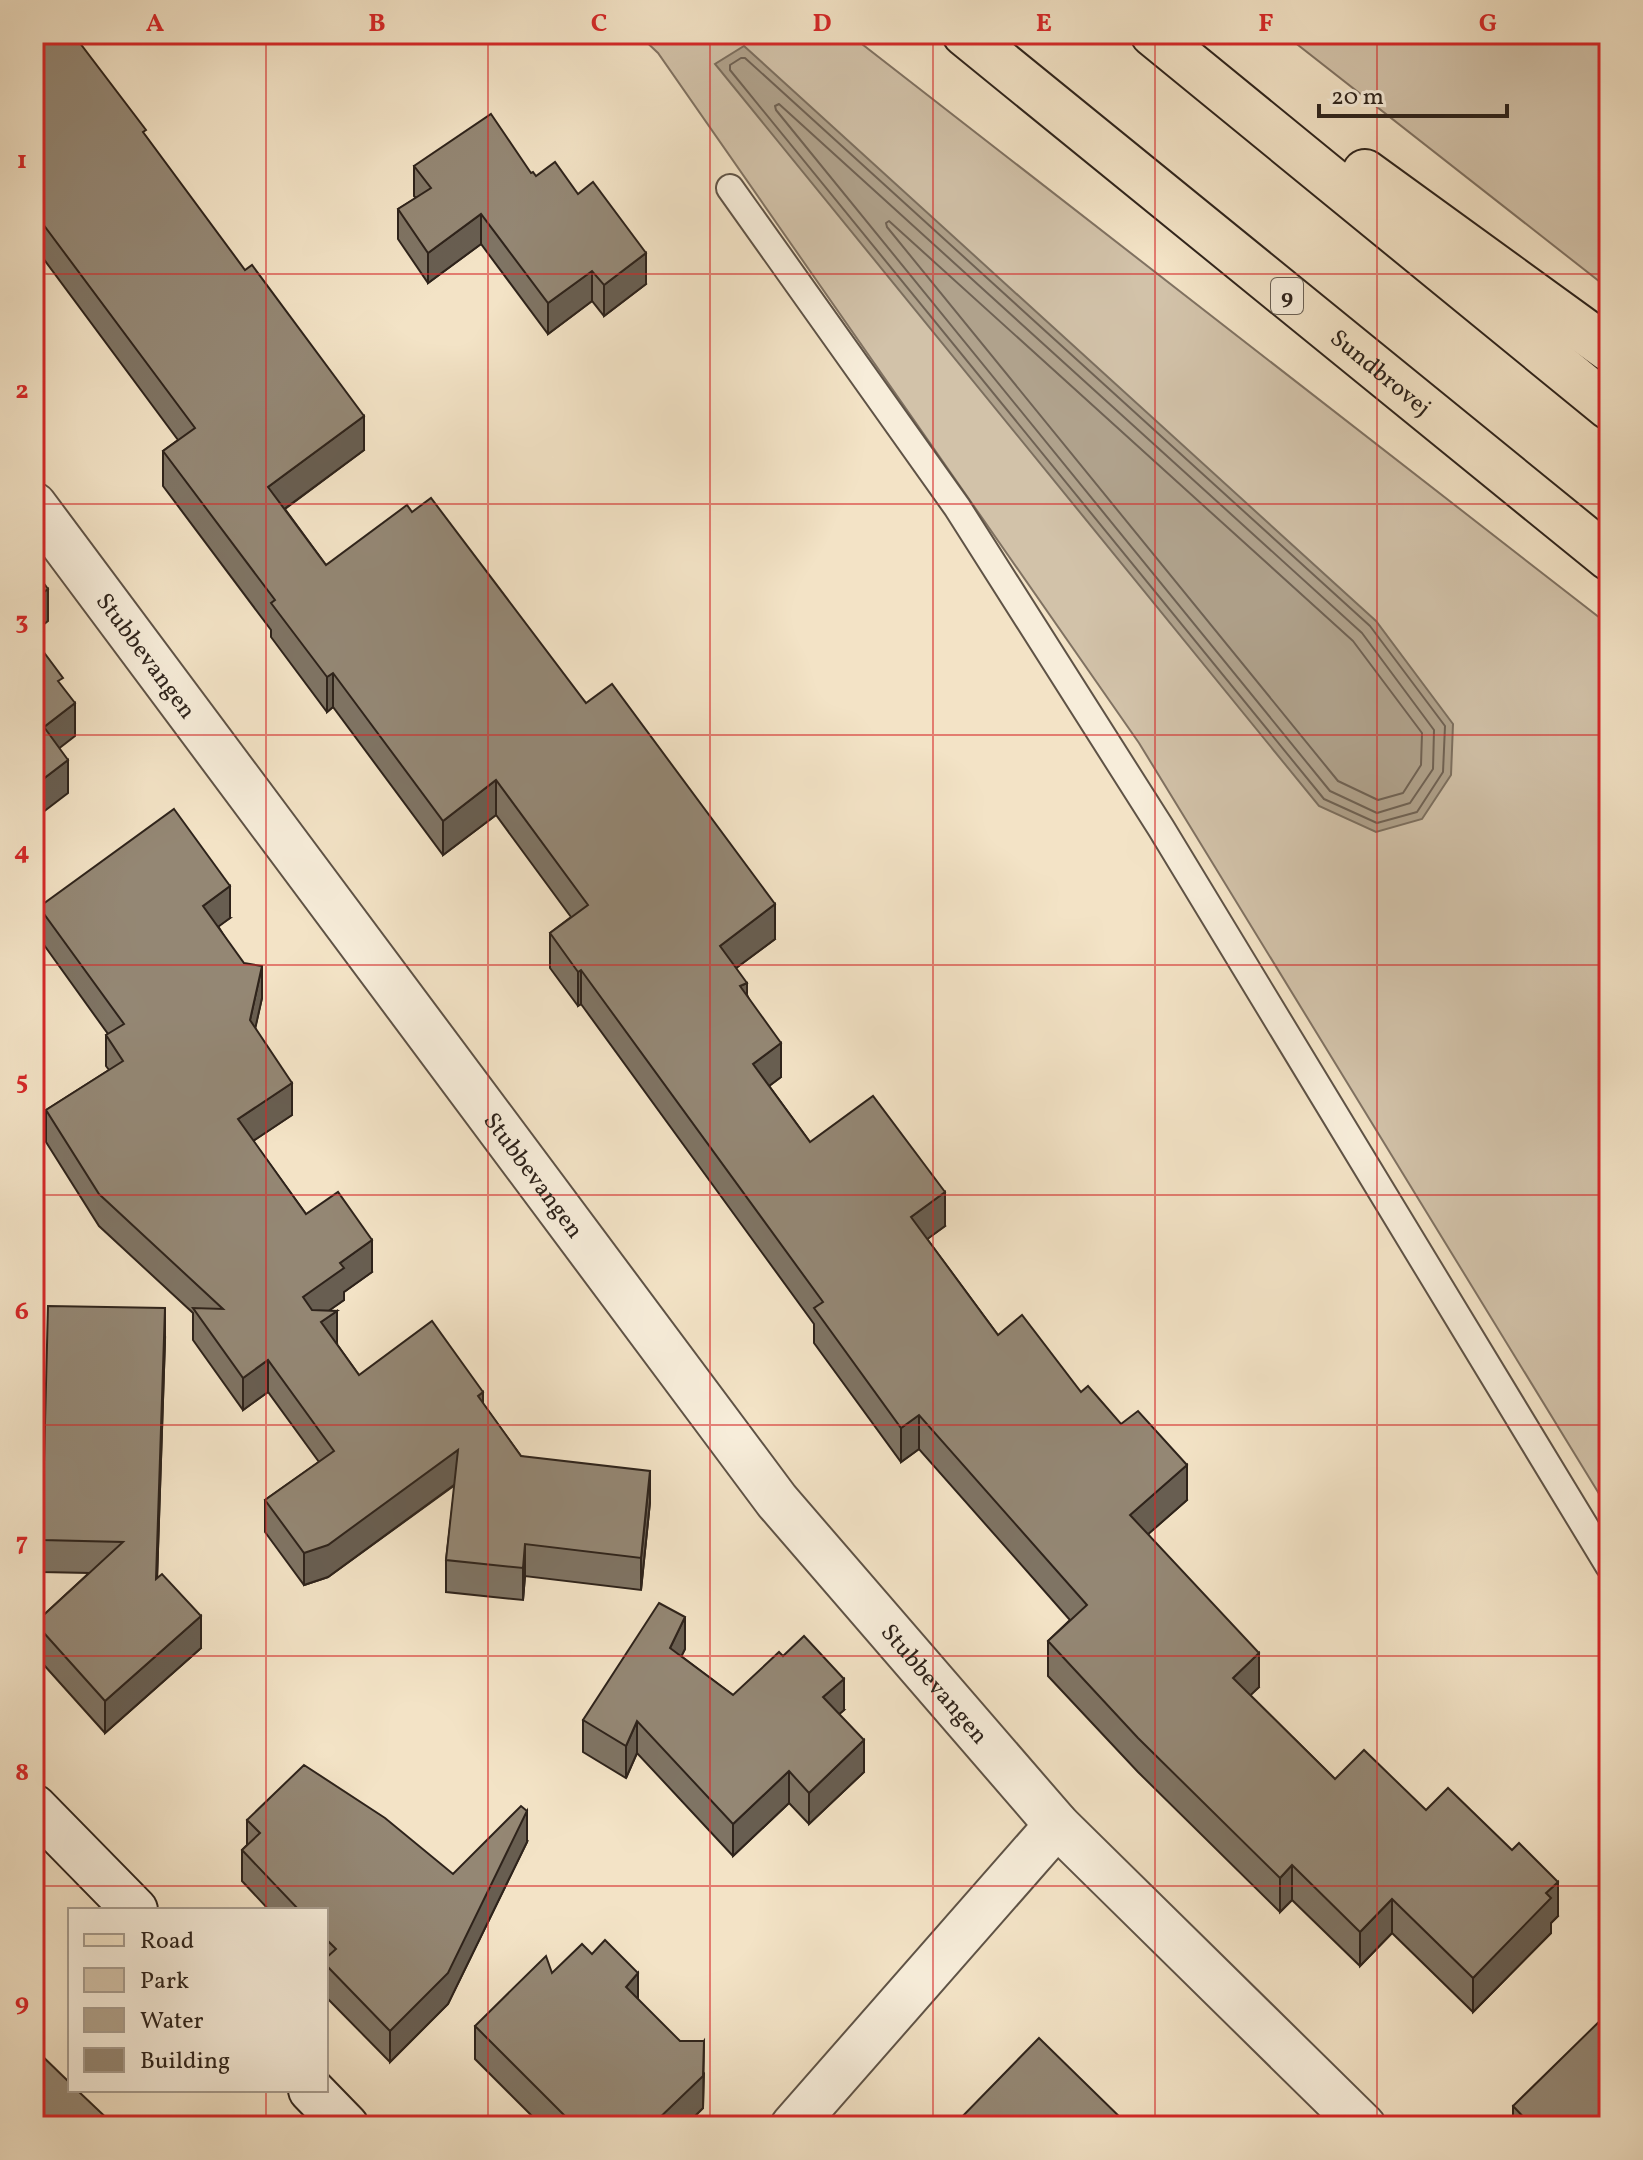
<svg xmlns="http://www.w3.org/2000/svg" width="1643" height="2160" viewBox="0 0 1643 2160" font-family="Vollkorn,serif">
  <rect width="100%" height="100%" fill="#f3e3c6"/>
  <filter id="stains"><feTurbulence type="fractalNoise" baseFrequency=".0025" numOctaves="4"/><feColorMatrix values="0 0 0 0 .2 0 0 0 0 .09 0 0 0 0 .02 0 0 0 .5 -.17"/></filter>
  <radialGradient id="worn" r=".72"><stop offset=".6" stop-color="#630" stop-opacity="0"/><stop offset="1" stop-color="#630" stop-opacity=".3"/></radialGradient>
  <g fill="#d2c2a9" stroke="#807262" stroke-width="2">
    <polygon points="638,34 849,34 1609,625 1609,1510 1139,743 658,53"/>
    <polygon points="1284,34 1609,34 1609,289"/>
  </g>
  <polygon fill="#b0a28c" stroke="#7c6f5f" stroke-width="2" points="744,46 1376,621 1453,724 1451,775 1422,819 1376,832 1319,806 715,64"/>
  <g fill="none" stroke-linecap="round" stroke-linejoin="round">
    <g stroke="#6f6254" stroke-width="2">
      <polygon points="741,58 745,58 1370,626 1445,726 1443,772 1417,812 1377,823 1324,799 730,70 730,65"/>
      <polygon points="779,104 1362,633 1434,730 1433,769 1410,803 1377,813 1330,791 776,110 775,106"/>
      <polygon points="889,221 1353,641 1422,733 1421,765 1403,793 1378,800 1338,781 887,227 886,223"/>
    </g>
    <g stroke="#5f5346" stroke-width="30">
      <polyline id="lane" points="730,188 957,507 1161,828 1609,1566"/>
    </g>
    <g stroke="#5f5346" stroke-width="48">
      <g id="street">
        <path id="s1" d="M34,505l743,996 280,324 306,301"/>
        <polyline points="793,2126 1057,1825"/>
      </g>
    </g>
    <g stroke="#2e231b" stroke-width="48">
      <g id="secondary">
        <polyline points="34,1807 135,1910"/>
        <polyline points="311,2090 346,2126"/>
      </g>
    </g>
    <g stroke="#2e231b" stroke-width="48">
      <g id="primary">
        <path id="s2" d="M965,34l644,524"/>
        <polyline points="1153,34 1609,407"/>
        <polyline points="1365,172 1609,349"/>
      </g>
    </g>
    <use href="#lane" stroke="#f7edda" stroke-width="26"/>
    <use href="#street" stroke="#f7edda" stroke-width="44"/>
    <use href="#secondary" stroke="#f7edda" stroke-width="44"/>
    <use href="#primary" stroke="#f3e3c6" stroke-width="44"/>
  </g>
  <g fill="#7f7464" stroke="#2e231b" stroke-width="2">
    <polygon points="34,34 146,137 364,450 285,509 326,565 412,512 586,703 775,939 736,968 781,1077 769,1086 810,1142 945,1226 927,1239 998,1335 1081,1392 1187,1500 1148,1534 1259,1687 1250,1695 1335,1779 1426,1810 1558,1916 1551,1923 1551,1933 1473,2012 1392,1933 1360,1966 1292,1900 1280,1912 1138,1772 1048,1676 1048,1641 1070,1620 919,1449 901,1462 814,1343 814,1324 581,1004 578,1006 550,968 550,933 571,917 496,815 443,855 333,707 327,712 271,637 271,630 163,486 163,451 178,440 34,246"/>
    <polygon points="414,166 531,173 646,284 604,316 592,301 548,334 481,244 428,283 398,239 398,209 416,198 414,196"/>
    <polygon points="39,907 230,918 218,926 262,998 255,1028 292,1115 253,1141 306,1214 372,1272 344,1292 344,1300 328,1311 337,1343 336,1343 359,1375 483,1404 521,1456 650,1502 641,1590 525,1576 523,1600 446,1592 446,1560 455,1485 328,1577 304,1585 265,1532 265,1500 319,1462 268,1392 243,1410 193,1340 193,1313 99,1226 46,1142 46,1110 109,1070 106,1066 106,1035 108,1034 39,938"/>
    <polygon points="165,1340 157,1578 201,1648 105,1733 35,1655 35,1623 89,1573 42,1572 42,1540"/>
    <polygon points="685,1649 681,1656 733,1695 844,1710 839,1714 864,1772 809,1824 789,1803 733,1856 637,1753 626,1778 583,1752 583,1720"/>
    <polygon points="247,1820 453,1874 527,1842 448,2004 390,2062 326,1997 326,1910 269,1910 242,1881 242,1850 247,1845"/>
    <polygon points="638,2000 704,2073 703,2108 685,2126 542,2126 475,2059 475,2026"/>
    <polygon points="1513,2106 1609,2126 1513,2126"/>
  </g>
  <g fill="#685e51" stroke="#2e231b" stroke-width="2">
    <polygon points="481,214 481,244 428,283 428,253"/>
    <polygon points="646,253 646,284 604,316 604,285"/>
    <polygon points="592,271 592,301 548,334 548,303"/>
    <polygon points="364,416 364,450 268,521 268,487"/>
    <polygon points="48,589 48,621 34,632 34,599"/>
    <polygon points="333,673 333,707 327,712 327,677"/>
    <polygon points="75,703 75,736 44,760 44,727"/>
    <polygon points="68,760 68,793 34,819 34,786"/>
    <polygon points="496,780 496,815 443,855 443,821"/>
    <polygon points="230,886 230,918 203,938 203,906"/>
    <polygon points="775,904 775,939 720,980 720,946"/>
    <polygon points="262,966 262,998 250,1052 250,1020"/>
    <polygon points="581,970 581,1004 578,1006 578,972"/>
    <polygon points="747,983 747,1017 740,986"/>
    <polygon points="781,1043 781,1077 753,1098 753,1064"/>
    <polygon points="292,1083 292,1115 238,1151 238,1119"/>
    <polygon points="945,1192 945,1226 911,1251 911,1217"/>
    <polygon points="372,1240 372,1272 344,1292 344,1300 303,1329 303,1297 340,1263"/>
    <polygon points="165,1308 165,1340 156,1611 156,1579"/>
    <polygon points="337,1311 337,1343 321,1354 321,1322"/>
    <polygon points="268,1360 268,1392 243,1410 243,1378"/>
    <polygon points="483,1392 483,1424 478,1396"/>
    <polygon points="919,1415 919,1449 901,1462 901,1428"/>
    <polygon points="458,1450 458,1482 328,1577 304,1585 304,1553"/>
    <polygon points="1187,1465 1187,1500 1130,1550 1130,1515"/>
    <polygon points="650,1471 650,1502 641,1590 641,1558"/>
    <polygon points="525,1544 525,1576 523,1600 523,1568"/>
    <polygon points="201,1616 201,1648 105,1733 105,1701"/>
    <polygon points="685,1617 685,1649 670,1680 670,1648"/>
    <polygon points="1259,1653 1259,1687 1233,1712 1233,1678"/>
    <polygon points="844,1679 844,1710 823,1728 823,1697"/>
    <polygon points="637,1721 637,1753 626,1778 626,1746"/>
    <polygon points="864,1740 864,1772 809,1824 809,1793"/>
    <polygon points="789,1771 789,1803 733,1856 733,1824"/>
    <polygon points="527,1811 527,1842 448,2004 390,2062 390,2031"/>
    <polygon points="1292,1865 1292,1900 1280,1912 1280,1878"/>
    <polygon points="1558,1882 1558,1916 1551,1923 1551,1933 1473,2012 1473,1978 1546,1893"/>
    <polygon points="1392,1899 1392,1933 1360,1966 1360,1932"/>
    <polygon points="638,1973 638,2006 626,1987"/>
    <polygon points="704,2041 703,2108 685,2126 651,2126"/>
  </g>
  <g fill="#948774" stroke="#2e231b" stroke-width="2">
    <polygon points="34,34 73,34 146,130 143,132 245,270 252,265 364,416 268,487 326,565 407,505 412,512 431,498 586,703 612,684 775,904 720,946 747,983 740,986 781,1043 753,1064 810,1142 873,1096 945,1192 911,1217 998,1335 1022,1315 1081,1392 1088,1386 1121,1424 1138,1411 1187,1465 1130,1515 1259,1653 1233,1678 1335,1779 1364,1750 1426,1810 1448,1788 1512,1850 1519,1843 1558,1882 1546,1893 1551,1898 1473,1978 1392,1899 1360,1932 1292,1865 1280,1878 1138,1738 1048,1641 1087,1605 919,1415 901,1428 814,1308 823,1302 581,970 578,972 550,933 588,905 496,780 443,821 333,673 327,677 271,603 275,600 163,451 195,428 34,212"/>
    <polygon points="491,114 531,173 533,172 536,176 555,162 578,194 593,182 646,253 604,285 592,271 548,303 481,214 428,253 398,209 431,188 414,166"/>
    <polygon points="34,570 48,589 34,599"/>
    <polygon points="34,639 63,678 58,681 75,703 44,727 68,760 34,786"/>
    <polygon points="174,809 230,886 203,906 244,963 262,966 250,1020 292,1083 238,1119 306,1214 338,1192 372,1240 340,1263 344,1268 303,1297 312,1310 337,1311 321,1322 359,1375 432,1321 483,1392 478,1396 521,1456 650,1471 641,1558 525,1544 523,1568 446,1560 458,1450 328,1545 304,1553 265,1500 334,1451 268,1360 243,1378 193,1308 223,1309 99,1194 46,1110 123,1061 106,1035 124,1024 39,907"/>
    <polygon points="48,1306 165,1308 156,1579 162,1574 201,1616 105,1701 35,1623 123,1542 42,1540"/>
    <polygon points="659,1603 685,1617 670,1648 733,1695 779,1652 783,1656 804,1636 844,1679 823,1697 864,1740 809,1793 789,1771 733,1824 637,1721 626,1746 583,1720"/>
    <polygon points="304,1765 385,1818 453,1874 521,1806 527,1811 448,1973 390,2031 326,1965 326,1958 336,1949 326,1939 326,1910 299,1910 242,1850 260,1833 247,1820"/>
    <polygon points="605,1940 638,1973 626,1987 680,2041 704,2041 703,2076 651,2126 575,2126 475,2026 546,1956 552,1973 582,1944 592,1954"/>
    <polygon points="1609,2012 1609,2126 1532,2126 1513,2106"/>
    <polygon points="1039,2038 1129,2126 953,2126"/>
    <polygon points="34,2048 70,2083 70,2090 77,2090 115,2126 34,2126"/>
  </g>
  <path fill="none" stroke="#d62828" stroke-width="2" stroke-opacity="0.55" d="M266,34v1876M488,34v2092M710,34v2092M933,34v2092M1155,34v2092M1377,34v2092M34,274h1575M34,504h1575M34,735h1575M34,965h1575M34,1195h1575M34,1425h1575M34,1656h1575M34,1886h1575M266,2090v36"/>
  <g text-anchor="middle" stroke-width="7" stroke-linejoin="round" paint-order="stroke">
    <rect fill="#f7edda" stroke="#6a6054" stroke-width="2" x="1271" y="278" width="32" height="36" rx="6"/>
    <g font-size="22" font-weight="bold" fill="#2e231b">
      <text x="1287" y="304">9</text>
    </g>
    <g font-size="24" fill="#2e231b" stroke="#f7edda">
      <text dy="8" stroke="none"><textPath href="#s2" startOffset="536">Sundbrovej</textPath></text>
      <text dy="8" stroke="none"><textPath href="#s1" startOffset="188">Stubbevangen</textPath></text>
      <text dy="8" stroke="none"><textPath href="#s1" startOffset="836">Stubbevangen</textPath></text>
      <text dy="8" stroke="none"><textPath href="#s1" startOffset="1484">Stubbevangen</textPath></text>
    </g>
  </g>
  <rect width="1643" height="2160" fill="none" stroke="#f3e3c6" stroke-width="88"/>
  <rect x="68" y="1908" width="260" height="184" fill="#f7edda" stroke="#a79c8e" stroke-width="2"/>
  <rect x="84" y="1934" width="40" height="12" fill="#f3e3c6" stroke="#a79c8e" stroke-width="2"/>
  <text x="140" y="1948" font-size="24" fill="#2e231b">Road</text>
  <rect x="84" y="1968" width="40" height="24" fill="#d2c2a9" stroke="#a79c8e" stroke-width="2"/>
  <text x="140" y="1988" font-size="24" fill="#2e231b">Park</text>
  <rect x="84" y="2008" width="40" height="24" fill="#b0a28c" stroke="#a79c8e" stroke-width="2"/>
  <text x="140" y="2028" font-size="24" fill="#2e231b">Water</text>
  <rect x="84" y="2048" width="40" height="24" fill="#948774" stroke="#a79c8e" stroke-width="2"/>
  <text x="140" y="2068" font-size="24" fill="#2e231b">Building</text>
  <path d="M1319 104v12h188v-12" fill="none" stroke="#2e231b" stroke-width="4"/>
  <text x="1331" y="104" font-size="24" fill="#2e231b" stroke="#f7edda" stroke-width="6" paint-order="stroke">20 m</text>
  <rect x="44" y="44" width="1555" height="2072" fill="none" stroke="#d62828" stroke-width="3"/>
  <g font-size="26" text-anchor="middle" font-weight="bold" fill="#d62828">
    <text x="155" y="31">A</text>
    <text x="377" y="31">B</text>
    <text x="599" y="31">C</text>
    <text x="822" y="31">D</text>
    <text x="1044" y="31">E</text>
    <text x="1266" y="31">F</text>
    <text x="1488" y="31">G</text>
    <text x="22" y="168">1</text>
    <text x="22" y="398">2</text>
    <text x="22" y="629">3</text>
    <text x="22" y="859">4</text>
    <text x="22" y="1089">5</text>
    <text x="22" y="1319">6</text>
    <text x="22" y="1550">7</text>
    <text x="22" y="1780">8</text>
    <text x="22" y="2010">9</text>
  </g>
  <rect width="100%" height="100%" filter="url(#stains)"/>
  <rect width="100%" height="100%" fill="url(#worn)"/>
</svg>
